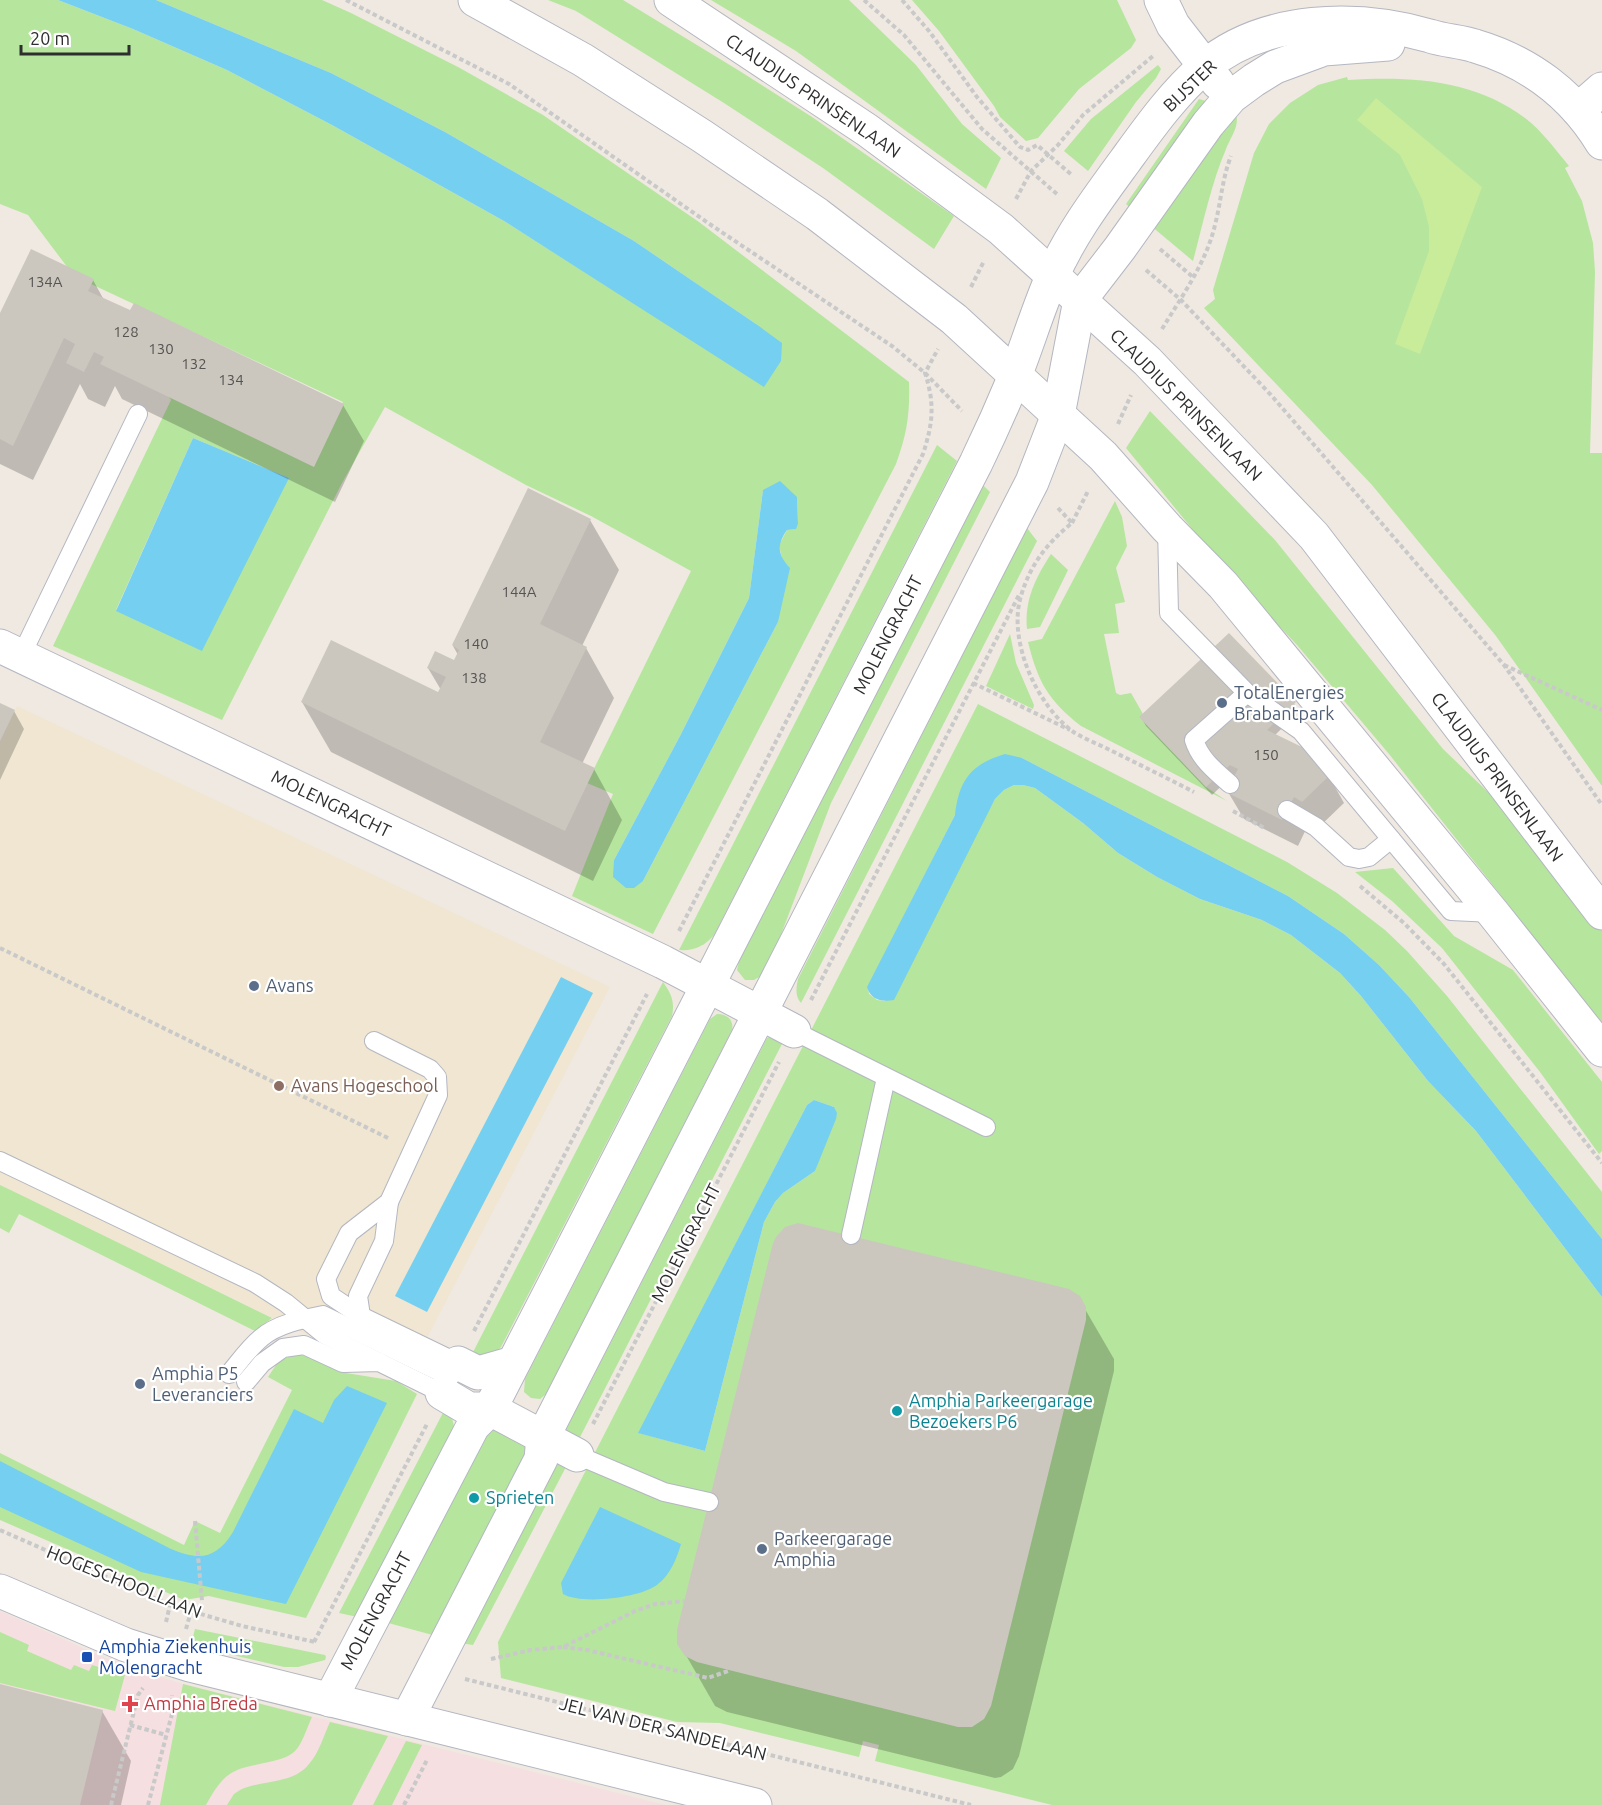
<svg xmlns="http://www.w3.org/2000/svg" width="1602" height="1805" viewBox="0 0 1602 1805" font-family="Ubuntu,sans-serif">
  <rect width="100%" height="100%" fill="#efe9e1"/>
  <polygon fill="#f0e6d1" points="17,706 610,987 404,1382 0,1185 0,742"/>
  <polygon fill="#f5dfe0" points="0,1611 119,1664 183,1684 665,1805 0,1805"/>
  <g fill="#b6e59e" fill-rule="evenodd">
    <path d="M0,0h58l75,29 94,41 105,55 172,96 261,165 -9,-62 -122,-83 -189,-109 -114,-59 -175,-73h166l29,13 107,54 85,48 156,107 210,160c1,32 -2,52 -13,82l-243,470 -81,-38 41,-102 -26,-11 104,-212 -100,-55 -65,-31 -141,-78 -43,76 -120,237 -169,-74 118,-246 -3,-5 146,70 29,-63 -269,-126 -46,-61 -28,-11zM193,438l96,40 -173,132zM763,490l34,7 1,27 -3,5 -8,1 -8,15 3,14 -4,63 -135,259 -29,-21 66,-124 69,-138z"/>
    <polygon points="548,0 623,0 738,70 812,117 954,216 934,249 823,168 724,103 576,11"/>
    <polygon points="711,0 849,0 916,65 962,124 1001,158 986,189 796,51"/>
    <polygon points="912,0 1117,0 1136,40 1131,48 1079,89 1038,138 1026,141 1000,117 994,106 939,31"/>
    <polygon points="1158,65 1161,69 1156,78 1136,102 1088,171 1064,151 1091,119"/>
    <path d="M1347,77l1,3c61,-4 126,-1 177,38 17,13 30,31 44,48l-4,2 17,33 11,42 2,29 -5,181h12v333l-106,-150 -124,-151 -168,-177 11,-9 -2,-9 41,-137 15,-29 21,-21 28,-18z"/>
    <polygon points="1199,99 1206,101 1134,211 1126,204"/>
    <path d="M1236,114c4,12 -6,24 -10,35 -15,35 -23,75 -33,112l-43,-36z"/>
    <polygon points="1150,411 1275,540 1443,749 1539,841 1602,919 1602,1023 1389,754 1297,645 1220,563 1126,448"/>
    <path d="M937,445l20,16 -243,474c-9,11 -20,16 -35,15z"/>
    <polygon points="983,485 990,492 831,803 777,945 761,976 754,980 745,980 737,970 739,961"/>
    <path d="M1115,501l7,16 5,29 -11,22 9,34 -10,2 4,29 -15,1 12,59 4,2 11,-2 12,21 -3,3 66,70 21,14 -146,-75c-33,-26 -43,-44 -53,-84l14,-3z"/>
    <path d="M1027,528l10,13 -236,462c-6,-7 -5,-15 -3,-24z"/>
    <path d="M1051,554l17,16 -28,57 -13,2c-3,-29 9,-52 24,-75z"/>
    <polygon points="1010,634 1016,663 1034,705 1033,709 986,686"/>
    <path d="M978,704l309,158 50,31 48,37 22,21 40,45 155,196v47l-193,-242 -30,-32 -35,-31 -56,-38 -266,-138 -67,57 -87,172 1,7 8,6 8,1 110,-202 9,-9 10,-5h9l12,3 48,35 35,30 39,24 43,22 62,21 29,15 49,38 21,23 67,85 48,50 126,166v508h-550l-177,-44 4,-16 -16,-4 -4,16 -139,-34 -43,-1 -176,-44 -3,-36zM814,1100l20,7 -19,64 -32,22 -8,9 -11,20 -59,229 -66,-18 168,-328z"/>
    <polygon points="1393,868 1454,936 1513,970 1602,1082 1602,1151 1599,1154 1540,1072 1442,948 1392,901 1355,872"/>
    <path d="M663,982c8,11 12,20 9,34l-171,331 -9,10 -22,1z"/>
    <path d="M717,1014c10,0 17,6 15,16l-186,364 -6,5 -9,-1 -7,-6 1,-13 185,-360z"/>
    <polygon points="770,1037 783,1042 578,1441 566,1433 566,1430 767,1038"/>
    <polygon points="0,1185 25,1197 272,1318 255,1331 19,1214 9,1233 0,1228"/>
    <polygon points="295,1354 312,1357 346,1373 396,1381 417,1394 306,1618 209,1596 184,1600 0,1520 0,1453 184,1545 195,1521 220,1533 292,1390 268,1377 278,1362"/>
    <polygon points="446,1407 451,1413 455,1431 362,1618 339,1613"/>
    <polygon points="492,1428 529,1447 440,1637 381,1621 476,1437"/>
    <polygon points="559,1462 567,1465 473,1645 459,1643 555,1463"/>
    <polygon points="195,1629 325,1655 326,1657 325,1660 298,1667 284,1667 191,1645"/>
    <polygon points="0,1632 29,1645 27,1651 71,1670 74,1665 89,1671 92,1665 125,1675 115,1711 0,1683"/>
    <path d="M183,1684l129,33c-5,10 -9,26 -17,34 -6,6 -14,8 -22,10 -39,9 -46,6 -67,44h-46z"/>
    <path d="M330,1722l58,14 -36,69h-125l7,-11 6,-4c21,-10 54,-6 69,-26 10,-11 15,-29 21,-42z"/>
    <polygon points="406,1741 422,1745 392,1805 373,1805"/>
  </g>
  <polygon fill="#c9ec9a" points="1376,98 1482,187 1420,354 1395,344 1429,251 1429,227 1422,199 1400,155 1357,120"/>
  <g fill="#75cff0">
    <polygon points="58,0 156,0 331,73 445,132 634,241 756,324 782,343 781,361 764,387 504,221 332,125 227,70 133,29"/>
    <polygon points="193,438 289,478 202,651 116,611"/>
    <path d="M780,481l17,16 1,27 -2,5 -9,1c-11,16 -9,25 3,38l-12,54 -135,259 -9,7h-8l-13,-11 1,-17 66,-124 69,-138 14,-108z"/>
    <path d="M1005,754l17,4 266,138 56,38 35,31 30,32 193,242v58l-126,-166 -48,-50 -67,-85 -21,-23 -49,-38 -29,-15 -62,-21 -43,-22 -39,-24 -35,-30 -48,-35 -12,-3h-9l-10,5 -9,9 -101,201c-13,2 -23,0 -27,-13l88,-172c4,-35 16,-51 50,-61z"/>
    <polygon points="561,977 593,993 427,1312 395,1296"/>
    <polygon points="814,1100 834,1107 837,1113 836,1119 815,1171 783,1193 775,1202 764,1222 705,1451 638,1433 807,1105"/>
    <path d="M347,1386l40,17 -101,201 -145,-32 -141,-65v-46l171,88c29,12 45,10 62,-17l61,-123 29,14 11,-23z"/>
    <path d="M600,1507l81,37c-4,14 -11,31 -23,40 -16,14 -77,21 -95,10l-2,-11z"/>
  </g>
  <g fill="#0003">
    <polygon points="93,280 104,300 343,405 364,441 335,502 122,399 115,386 105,407 88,399 80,384 33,480 0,464 0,316"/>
    <polygon points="529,490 590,520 619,570 582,646 586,648 614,698 582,764 594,769 622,820 593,881 331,752 302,702 439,694 441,690 428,668 455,662 458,655 453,646"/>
    <polygon points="1294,703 1299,712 1275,735 1329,776 1344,803 1318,828 1309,823 1298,846 1244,819 1228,792 1232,776 1212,795 1146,726 1141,717"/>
    <polygon points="0,705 14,711 24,729 0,780"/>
    <polygon points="1078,1297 1114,1359 1114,1371 1019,1756 1013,1769 1001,1777 995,1778 727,1712 715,1706 679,1643"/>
    <polygon points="0,1686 102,1711 131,1761 121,1805 0,1805"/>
  </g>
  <g fill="#cbc7bf">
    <polygon points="31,249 94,279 88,291 130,310 134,303 344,404 314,467 100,364 104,357 94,352 84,372 66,363 75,344 64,338 13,446 0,439 0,313"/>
    <polygon points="528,488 591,519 540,624 587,647 540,742 595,768 565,831 301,702 331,640 438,692 446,677 427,668 435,651 454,660 459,650 452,645"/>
    <polygon points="1229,633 1296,702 1267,730 1304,748 1330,775 1302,802 1294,797 1282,820 1226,792 1238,769 1230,765 1206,787 1139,717"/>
    <polygon points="0,703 15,710 0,741"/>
    <polygon points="798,1223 1069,1289 1080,1296 1086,1307 1086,1320 991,1706 984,1719 972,1727 958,1727 697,1662 685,1656 677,1644 677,1630 773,1243 776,1237 785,1227"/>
    <polygon points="0,1684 103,1710 80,1805 0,1805"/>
  </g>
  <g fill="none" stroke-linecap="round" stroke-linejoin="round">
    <g stroke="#b4b7c1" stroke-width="20">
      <g id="service">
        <polyline points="1167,528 1169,613 1247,693 1301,731 1451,911 1493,913"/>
        <polyline points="21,656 138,414"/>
        <path d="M1230,784c-15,-13 -30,-25 -36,-44l53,-47"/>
        <polyline points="1287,810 1316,827 1349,857 1359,859 1369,857 1391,839"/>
        <polyline points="794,1031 986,1127"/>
        <polyline points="374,1041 430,1069 437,1077 438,1095 389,1202 349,1233 326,1279 331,1296 361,1316 458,1363"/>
        <polyline points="0,1161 255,1283 286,1303 325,1335 379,1362"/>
        <polyline points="851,1235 886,1078"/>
        <polyline points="361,1316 358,1296 384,1241 389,1202"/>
        <path d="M229,1374c10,-12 20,-26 32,-36 16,-14 42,-19 62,-23l127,62"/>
        <polyline points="246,1382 262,1363 283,1348 304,1345 343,1363 379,1362 442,1393"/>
        <polyline points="577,1455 664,1492 709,1502"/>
      </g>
    </g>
    <g stroke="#b4b7c1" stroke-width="35">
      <g id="minor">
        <polyline points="1161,0 1173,25 1218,83"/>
        <polyline points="1578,110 1602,89"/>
        <polyline points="0,646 663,962 794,1031"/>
        <polyline points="458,1363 478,1373 513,1363"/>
        <polyline points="442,1393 469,1409 490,1409 577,1455"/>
        <polyline points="0,1591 126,1645 190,1665 755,1805"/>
        <path d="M330,1700l143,-274 17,-17 486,-946c14,-29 27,-58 39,-87 13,-33 23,-67 37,-99 18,-42 46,-79 73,-116 24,-33 48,-67 79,-94 61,-51 153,-52 226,-31 15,5 30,5 45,10 54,16 98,49 127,97"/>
        <polyline points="407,1719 541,1459 543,1437 1032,482 1058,415 1080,300 1120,248 1208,124 1231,97 1254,80 1275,67 1324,49 1388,44"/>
      </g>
    </g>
    <g stroke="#b4b7c1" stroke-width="35">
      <g id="secondary">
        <polyline points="475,0 583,60 702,136 817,214 954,319 1103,456 1167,528 1223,585 1493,913 1602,1050"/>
        <polyline points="671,0 867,130 1001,229 1147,361 1314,536 1602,913"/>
      </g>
    </g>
    <g stroke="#c9c9c9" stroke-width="4" stroke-dasharray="4.5 3" stroke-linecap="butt">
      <polyline points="346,0 509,84 711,225 892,346 925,373 962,411"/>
      <polyline points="864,0 904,35 982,129 1058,195"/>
      <polyline points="902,0 929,31 977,97 1020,147 1028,150 1037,145 1073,176"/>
      <polyline points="1016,199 1031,171 1058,145 1083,115 1153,56"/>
      <polyline points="1160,249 1194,278"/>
      <polyline points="1146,270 1181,300 1271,395 1504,665 1602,805"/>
      <polyline points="971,287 984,261"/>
      <path d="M1162,329c20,-33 44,-66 53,-104 6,-23 7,-46 16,-69"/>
      <polyline points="1118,424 1131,395"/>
      <path d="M1058,508l14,15c-25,20 -42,42 -51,73 -14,45 17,112 54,137 12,7 25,12 37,18 28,14 55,27 82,41"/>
      <polyline points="1072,523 1088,491"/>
      <polyline points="1504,665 1602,710"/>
      <polyline points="973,683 1070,730"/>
      <polyline points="1233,811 1266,829"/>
      <polyline points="1360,886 1404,923 1444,964 1602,1163"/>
      <path d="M679,931l244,-477c10,-31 12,-50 2,-81l13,-24"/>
      <polyline points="0,948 390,1139"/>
      <polyline points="811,1000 1019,595"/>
      <polyline points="474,1331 647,994"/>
      <polyline points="593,1424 779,1062"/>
      <polyline points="195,1521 202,1601"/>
      <polyline points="0,1530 170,1605 242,1626 315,1642"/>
      <polyline points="166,1622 170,1605"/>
      <polyline points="186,1629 191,1611"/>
      <polyline points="314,1642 427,1424"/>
      <polyline points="563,1647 587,1650 708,1678 728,1671"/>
      <polyline points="491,1659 531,1650 563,1647 635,1611 655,1604 684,1601"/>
      <polyline points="465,1679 971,1805"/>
      <polyline points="130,1725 166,1735"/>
      <polyline points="111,1805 138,1695 143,1688"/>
      <polyline points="148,1805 172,1714 172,1695"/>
      <polyline points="404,1805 427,1760"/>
    </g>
    <use href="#service" stroke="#fff" stroke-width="18"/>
    <use href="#minor" stroke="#fff" stroke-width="33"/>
    <use href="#secondary" stroke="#fff" stroke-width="33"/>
  </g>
  <g fill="#5c6f8a" stroke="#fff" stroke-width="2">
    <circle cx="1222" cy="703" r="6"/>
    <circle cx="254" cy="986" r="6"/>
    <circle cx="140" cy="1384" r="6"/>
    <circle cx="762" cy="1549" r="6"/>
  </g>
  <circle fill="#8d6e63" stroke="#fff" stroke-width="2" cx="279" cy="1086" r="6"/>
  <g fill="#0f9aa8" stroke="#fff" stroke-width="2">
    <circle cx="897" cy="1411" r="6"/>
    <circle cx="474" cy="1498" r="6"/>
  </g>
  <rect fill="#1a4fb4" stroke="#fff" stroke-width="2" x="81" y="1651" width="12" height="12" rx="3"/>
  <path fill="#e0444e" stroke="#fff" stroke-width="2" d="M127 1695h6v6h6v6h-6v6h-6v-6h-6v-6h6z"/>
  <g text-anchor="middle" stroke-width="4.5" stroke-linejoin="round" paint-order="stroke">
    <g font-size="15" fill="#555452">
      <text x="45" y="287">134A</text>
      <text x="126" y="337">128</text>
      <text x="161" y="354">130</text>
      <text x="194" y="369">132</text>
      <text x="231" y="385">134</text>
      <text x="519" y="597">144A</text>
      <text x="476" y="649">140</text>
      <text x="474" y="683">138</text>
      <text x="1266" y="760">150</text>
    </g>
    <g font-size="18" fill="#2e2e2e" stroke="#fff">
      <text transform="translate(1190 86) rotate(-44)" y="6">BIJSTER</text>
      <text transform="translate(813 96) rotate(34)" y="6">CLAUDIUS PRINSENLAAN</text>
      <text transform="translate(1186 405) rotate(45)" y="6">CLAUDIUS PRINSENLAAN</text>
      <text transform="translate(888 635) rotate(-63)" y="6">MOLENGRACHT</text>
      <text transform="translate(1497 777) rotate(53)" y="6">CLAUDIUS PRINSENLAAN</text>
      <text transform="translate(331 804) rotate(26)" y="6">MOLENGRACHT</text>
      <text transform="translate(686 1243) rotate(-63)" y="6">MOLENGRACHT</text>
      <text transform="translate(124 1582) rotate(22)" y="6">HOGESCHOOLLAAN</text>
      <text transform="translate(376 1611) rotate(-62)" y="6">MOLENGRACHT</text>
      <text transform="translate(663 1729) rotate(14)" y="6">JEL VAN DER SANDELAAN</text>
    </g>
    <g font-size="18" fill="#4e5e75" stroke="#fff" text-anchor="start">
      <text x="1234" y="699">TotalEnergies<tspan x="1234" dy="21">Brabantpark</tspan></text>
      <text x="266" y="992">Avans</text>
      <text x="152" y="1380">Amphia P5<tspan x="152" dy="21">Leveranciers</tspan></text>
      <text x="774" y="1545">Parkeergarage<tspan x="774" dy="21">Amphia</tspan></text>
    </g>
    <g font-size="18" fill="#785e54" stroke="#fff" text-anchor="start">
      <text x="291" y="1092">Avans Hogeschool</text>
    </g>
    <g font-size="18" fill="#0d838f" stroke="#fff" text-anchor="start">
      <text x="909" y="1407">Amphia Parkeergarage<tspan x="909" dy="21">Bezoekers P6</tspan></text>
      <text x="486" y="1504">Sprieten</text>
    </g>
    <g font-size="18" fill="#164399" stroke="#fff" text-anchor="start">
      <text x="99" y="1653">Amphia Ziekenhuis<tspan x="99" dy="21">Molengracht</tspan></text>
    </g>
    <g font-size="18" fill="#be3a42" stroke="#fff" text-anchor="start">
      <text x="144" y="1710">Amphia Breda</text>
    </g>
  </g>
  <path d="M21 45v9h108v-9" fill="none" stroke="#2e2e2e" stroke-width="3"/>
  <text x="30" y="45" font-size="18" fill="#2e2e2e" stroke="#ffffff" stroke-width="4.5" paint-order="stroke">20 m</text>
</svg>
